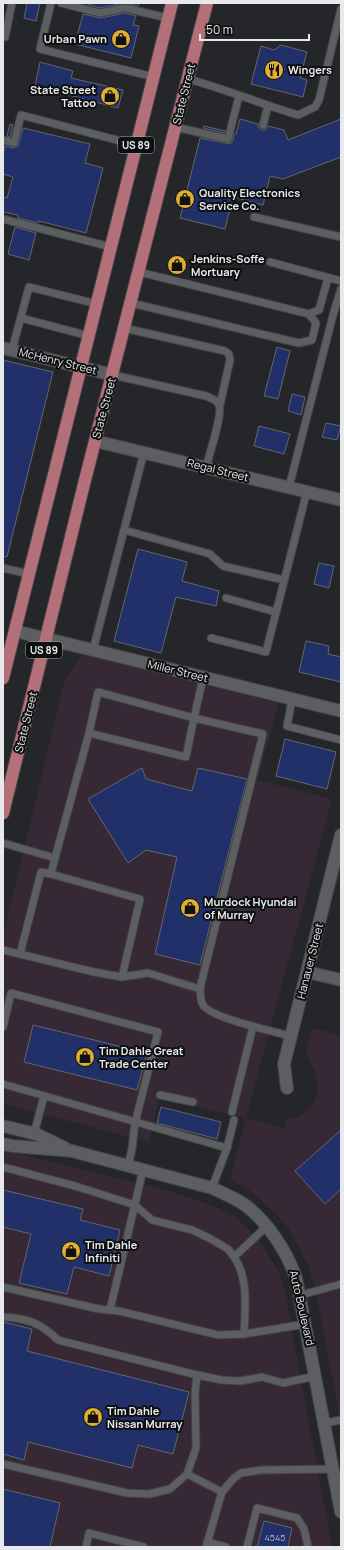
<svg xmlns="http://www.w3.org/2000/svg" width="344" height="1550" viewBox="0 0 344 1550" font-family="Manrope,sans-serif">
  <rect width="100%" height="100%" fill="#252629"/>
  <g fill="#362835">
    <polygon points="82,655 279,703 258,780 332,799 246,1118 287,1129 284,1121 298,1117 305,1112 314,1102 317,1093 317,1083 315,1071 306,1053 312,1028 341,1035 341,1425 315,1287 307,1263 289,1229 275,1213 248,1189 230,1179 246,1118 159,1098 149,1142 3,1104 3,936 65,679"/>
    <polygon points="3,1150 168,1191 200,1201 220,1209 237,1218 263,1246 279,1273 284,1288 332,1547 3,1547"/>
  </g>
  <g fill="#213069" stroke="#656669">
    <polygon points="27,3 40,3 36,21 24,18"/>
    <polygon points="85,3 139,3 138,6 124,3 100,8"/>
    <polygon points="125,13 136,16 133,25 139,26 131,58 75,44 83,14 101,18"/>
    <polygon points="281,45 307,52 300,78 307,80 303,97 251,84 261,46 274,50"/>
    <polygon points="40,62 73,71 71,78 123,90 118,108 35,86"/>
    <polygon points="240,119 258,124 258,127 261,130 265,130 268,126 284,130 288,140 341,119 341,157 283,179 270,176 263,205 233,197 225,229 180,218 200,138 230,144 233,141 234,134 236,134"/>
    <polygon points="10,124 13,125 10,137 7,136"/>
    <polygon points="204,126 225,131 224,133 203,128"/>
    <polygon points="23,128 90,144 85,163 103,168 86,233 39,221 38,223 18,218 18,215 3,212 3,197 7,198 13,177 3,174 3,154 5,146 13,148 18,146"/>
    <polygon points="15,227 36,233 29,260 8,254"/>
    <polygon points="277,347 290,351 278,399 264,396"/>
    <polygon points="3,360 53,372 7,557 3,556"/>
    <polygon points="292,394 305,397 301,415 288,411"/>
    <polygon points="326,423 341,426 337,440 322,437"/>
    <polygon points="259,426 290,434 284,454 254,446"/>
    <polygon points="138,549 187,562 182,581 219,591 216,606 176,597 161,653 114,641"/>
    <polygon points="319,563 334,566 329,588 314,584"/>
    <polygon points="306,641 329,646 328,654 341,657 341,682 299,672"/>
    <polygon points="285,739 336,752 327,789 276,776"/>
    <polygon points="142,768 146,779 192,791 198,768 247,779 200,965 155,954 177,857 146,850 128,863 88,799"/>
    <polygon points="33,1025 147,1053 137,1090 24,1062"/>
    <polygon points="161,1107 221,1122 217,1139 157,1123"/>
    <polygon points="341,1130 341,1189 325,1204 295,1171"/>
    <polygon points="3,1190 83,1209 80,1220 120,1230 109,1276 74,1267 67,1294 19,1283 31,1234 3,1227"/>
    <polygon points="3,1322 32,1329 27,1351 189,1392 173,1454 138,1445 132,1468 28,1442 24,1460 3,1454"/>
    <polygon points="3,1489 60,1503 50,1547 3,1547"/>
    <polygon points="264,1521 292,1528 288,1547 257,1547"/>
  </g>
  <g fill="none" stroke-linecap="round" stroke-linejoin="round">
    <g stroke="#424345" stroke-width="9">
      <g id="lane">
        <polyline points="51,3 40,49 154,77"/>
        <polyline points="61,3 100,13 125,8 168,18"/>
        <polyline points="3,37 5,37 12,3"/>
        <path d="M188,79c37,10 73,25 110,36l17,-8 4,-7 22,-91"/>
        <polyline points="263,125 268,106"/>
        <polyline points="175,127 228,139 239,96"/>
        <polyline points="3,140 14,143 21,115 136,145"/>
        <polyline points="254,217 341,237"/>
        <polyline points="3,219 111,247"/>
        <polyline points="270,262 341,281"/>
        <polyline points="131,303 299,343 312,340 316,323 309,314 139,272"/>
        <polyline points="309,314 319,310 328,278"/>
        <polyline points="21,318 89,336"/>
        <polyline points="124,328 225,351 229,354 230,360 220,405"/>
        <polyline points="12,350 29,287 97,304"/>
        <path d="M113,375l93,21c5,2 11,4 13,9 4,8 -10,51 -13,62"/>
        <polyline points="289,487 333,315 341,289"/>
        <polyline points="124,530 144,452"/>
        <polyline points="3,568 29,574"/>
        <polyline points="226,598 276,612"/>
        <polyline points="211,638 266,652 307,491"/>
        <polyline points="93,650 124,530 210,554 223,566 284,580"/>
        <path d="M203,678l-9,40 69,16 -62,250c-1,5 -1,16 2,21 8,13 72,27 88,31"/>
        <polyline points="292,700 287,726 341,740"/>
        <polyline points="3,843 55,858 51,874"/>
        <polyline points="55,858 89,733 186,757 194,718 98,692 89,733"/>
        <polyline points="3,950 94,972 122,977"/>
        <polyline points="20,954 41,872 51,874 140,899 122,977 148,973 200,989"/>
        <polyline points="3,1027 11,993 158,1032 135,1123 132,1149 128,1166"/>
        <polyline points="3,1084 227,1148 212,1188"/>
        <polyline points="160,1095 193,1102"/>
        <polyline points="232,1112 253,1026"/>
        <polyline points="34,1134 44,1096"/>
        <polyline points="227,1148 234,1120"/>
        <polyline points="3,1167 75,1186 135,1205 152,1220 192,1230 209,1238 228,1249 234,1257"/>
        <polyline points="3,1287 99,1309 119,1311 218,1335 244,1334 306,1324"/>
        <polyline points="301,1295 341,1284"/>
        <polyline points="110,1310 143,1170"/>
        <path d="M3,1317c24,1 38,6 55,23l139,35 25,5 18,1 22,-4 21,6 33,-7"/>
        <path d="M244,1334c1,-25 5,-56 -10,-77l33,-31"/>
        <polyline points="324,1423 341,1420"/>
        <polyline points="3,1464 127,1493 149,1494 170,1489 187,1474 222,1492"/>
        <polyline points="187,1474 196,1448 195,1393 197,1375"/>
        <polyline points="207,1542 226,1547"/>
        <polyline points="86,1547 89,1533 144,1547"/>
        <polyline points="206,1547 222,1492 234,1478 241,1473 261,1470 333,1469"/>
        <polyline points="247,1547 257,1508 297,1518 304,1529 308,1547"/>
      </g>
    </g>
    <g stroke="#424345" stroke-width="14">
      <g id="street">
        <polyline points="3,348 113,375"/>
        <polyline points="95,441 341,500"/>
        <polyline points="15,631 341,711"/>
        <polyline points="307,972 341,980"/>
        <polyline points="287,1088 284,1064 341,835"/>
        <polyline points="3,1126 36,1134 65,1148"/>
        <path d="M3,1144l10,2 59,5 140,37c11,5 23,10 33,17 23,17 42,47 51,73l45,234"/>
      </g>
    </g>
    <g stroke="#424345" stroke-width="14">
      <g id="primary">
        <polyline points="3,678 172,3"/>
        <polyline points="3,813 83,488 207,3"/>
      </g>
    </g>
    <use href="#lane" stroke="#5d5e61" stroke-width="7"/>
    <use href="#street" stroke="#5d5e61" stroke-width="12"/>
    <use href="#primary" stroke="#b47078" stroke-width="12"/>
  </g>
  <defs>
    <g id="shop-disc" transform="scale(1)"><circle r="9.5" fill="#e0b034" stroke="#0e0f10"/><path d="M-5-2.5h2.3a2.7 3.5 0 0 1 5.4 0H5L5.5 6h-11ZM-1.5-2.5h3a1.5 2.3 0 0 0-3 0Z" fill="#111"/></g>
    <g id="restaurant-disc" transform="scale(1)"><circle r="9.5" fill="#e0b034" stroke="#0e0f10"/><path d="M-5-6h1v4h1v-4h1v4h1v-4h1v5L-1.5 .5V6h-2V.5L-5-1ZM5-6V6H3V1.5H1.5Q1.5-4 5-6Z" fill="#111"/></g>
  </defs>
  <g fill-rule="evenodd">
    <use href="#shop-disc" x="121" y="39"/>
    <use href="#restaurant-disc" x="274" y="70"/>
    <use href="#shop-disc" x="110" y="96"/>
    <use href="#shop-disc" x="185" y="199"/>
    <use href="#shop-disc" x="177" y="265"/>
    <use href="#shop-disc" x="190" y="908"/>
    <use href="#shop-disc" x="85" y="1057"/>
    <use href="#shop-disc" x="71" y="1251"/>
    <use href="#shop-disc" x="93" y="1417"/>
  </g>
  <g text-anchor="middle" stroke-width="4" stroke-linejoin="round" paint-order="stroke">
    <g font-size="9" fill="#b6bbca">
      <text x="275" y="1541">4545</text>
    </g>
    <g fill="#0e0f10" stroke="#a7a8a9" stroke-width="1">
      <rect x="118" y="137" width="36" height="16" rx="3"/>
      <rect x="26" y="642" width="36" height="16" rx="3"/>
    </g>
    <g font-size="10" font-weight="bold" fill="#e8e9eb">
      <text x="136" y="149">US 89</text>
      <text x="44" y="654">US 89</text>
    </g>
    <g font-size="11" font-weight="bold" fill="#e8e9eb" stroke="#0e0f10" text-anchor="start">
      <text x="107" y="43" text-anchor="end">Urban Pawn</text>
      <text x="288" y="74">Wingers</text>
      <text x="96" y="94" text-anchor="end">State Street<tspan x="96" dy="13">Tattoo</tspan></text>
      <text x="199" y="197">Quality Electronics<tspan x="199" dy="13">Service Co.</tspan></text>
      <text x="191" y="263">Jenkins-Soffe<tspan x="191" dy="13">Mortuary</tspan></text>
      <text x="204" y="906">Murdock Hyundai<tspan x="204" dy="13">of Murray</tspan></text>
      <text x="99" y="1055">Tim Dahle Great<tspan x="99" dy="13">Trade Center</tspan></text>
      <text x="85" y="1249">Tim Dahle<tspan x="85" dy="13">Infiniti</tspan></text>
      <text x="107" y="1415">Tim Dahle<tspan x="107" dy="13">Nissan Murray</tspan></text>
    </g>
    <g font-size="11" fill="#e8e9eb" stroke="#0e0f10">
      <text transform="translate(184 94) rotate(-76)" y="4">State Street</text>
      <text transform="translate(58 361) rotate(14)" y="4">McHenry Street</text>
      <text transform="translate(104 408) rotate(-75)" y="4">State Street</text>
      <text transform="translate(218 470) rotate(14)" y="4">Regal Street</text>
      <text transform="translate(178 671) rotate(14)" y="4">Miller Street</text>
      <text transform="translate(26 722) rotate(-76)" y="4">State Street</text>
      <text transform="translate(310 961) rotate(-76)" y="4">Hanauer Street</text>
      <text transform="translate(302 1308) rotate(77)" y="4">Auto Boulevard</text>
    </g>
  </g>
  <rect width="344" height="1550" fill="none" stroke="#e8e9eb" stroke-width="8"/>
  <path d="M200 34v6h109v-6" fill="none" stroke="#e8e9eb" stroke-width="2"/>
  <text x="206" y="34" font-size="12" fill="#e8e9eb" stroke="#0e0f10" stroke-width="3" paint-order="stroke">50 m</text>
</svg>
